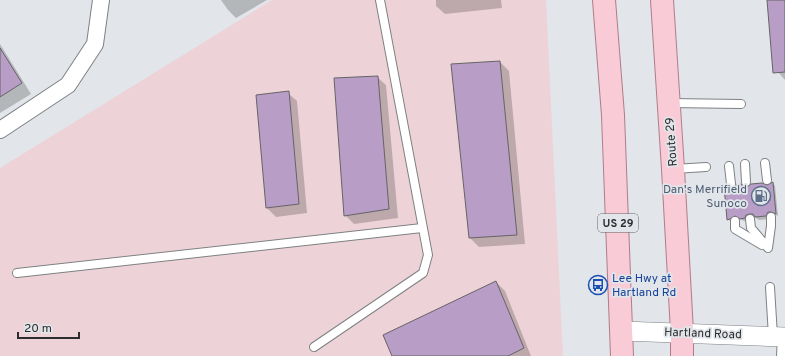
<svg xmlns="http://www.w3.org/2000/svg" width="785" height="356" viewBox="0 0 785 356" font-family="Overpass,sans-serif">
  <rect width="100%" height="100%" fill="#e2e5e9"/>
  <polygon fill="#edd3d7" points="272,0 546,0 563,356 0,356 0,168"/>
  <g fill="#0003">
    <polygon points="221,0 267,0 236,18 228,10"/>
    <polygon points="436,0 501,0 502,8 445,14 436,6"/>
    <polygon points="768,0 785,0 785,80 778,72"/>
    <polygon points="0,44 31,94 0,113"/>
    <polygon points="500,62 509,71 525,244 479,247 470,238 452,65"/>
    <polygon points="377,77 386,85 398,218 354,224 345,215"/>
    <polygon points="288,93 297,101 307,213 276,217 267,208 257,95"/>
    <polygon points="773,183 775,186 778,216 774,214 771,215 769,219 759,220 753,216 749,218 748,221 744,221 738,218 731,222 728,219 731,191 743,188 767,187"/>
    <polygon points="496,282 505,291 531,356 393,356"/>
  </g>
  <g fill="#b89ec6" stroke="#666367">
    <polygon points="767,0 785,0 785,72 773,73"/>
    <polygon points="0,48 22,83 0,97"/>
    <polygon points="500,61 517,235 469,238 451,64"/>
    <polygon points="378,76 389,209 344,216 334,78"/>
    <polygon points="289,91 299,204 266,208 256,95"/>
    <polygon points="773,182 776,214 771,212 768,212 766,216 755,217 753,214 750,214 746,215 745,218 740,219 735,216 730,219 727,220 724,186 731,189 735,188 736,185 741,184 743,187 747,187 751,184 762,183 767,185"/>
    <polygon points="496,281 524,348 508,356 392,356 383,335"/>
  </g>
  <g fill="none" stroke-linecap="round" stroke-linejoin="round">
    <g stroke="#7e8184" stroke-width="10">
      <g id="service">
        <polyline points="670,103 741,104"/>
        <polyline points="765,163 767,180"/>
        <polyline points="745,164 746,182"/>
        <polyline points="729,166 731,184"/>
        <polyline points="674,169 706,167"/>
        <polyline points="750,219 751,228 768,248 771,226 771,217"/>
        <polyline points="735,221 735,229 762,245"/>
        <polyline points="17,273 422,228"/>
        <polyline points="770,287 773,336"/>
        <polyline points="314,347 423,273 428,255 380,0"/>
        <polyline points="781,356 782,337"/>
      </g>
    </g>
    <g stroke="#7e8184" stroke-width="18">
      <polyline id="minor" points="0,130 68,85 95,44 101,0"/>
    </g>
    <g stroke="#7e8184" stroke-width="20">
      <polyline id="tertiary" points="622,331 785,337"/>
    </g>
    <g stroke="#af7d8a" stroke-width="24">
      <g id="primary">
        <polyline points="604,0 613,115 622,356"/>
        <polyline points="662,0 673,169 682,332 682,356"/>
      </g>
    </g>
    <use href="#service" stroke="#fff" stroke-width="8"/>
    <use href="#minor" stroke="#fff" stroke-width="16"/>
    <use href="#tertiary" stroke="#fff" stroke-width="19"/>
    <use href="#primary" stroke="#f9cbd7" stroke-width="22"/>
  </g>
  <defs>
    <g id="fuel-ring" transform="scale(1)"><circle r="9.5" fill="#e2e5e9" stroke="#5c6f8a" stroke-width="1.5"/><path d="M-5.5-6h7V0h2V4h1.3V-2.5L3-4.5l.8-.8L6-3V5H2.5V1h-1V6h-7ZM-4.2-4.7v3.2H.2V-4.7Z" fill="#5c6f8a"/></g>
    <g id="bus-ring" transform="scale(1)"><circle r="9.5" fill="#e2e5e9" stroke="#1a4fb4" stroke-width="1.5"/><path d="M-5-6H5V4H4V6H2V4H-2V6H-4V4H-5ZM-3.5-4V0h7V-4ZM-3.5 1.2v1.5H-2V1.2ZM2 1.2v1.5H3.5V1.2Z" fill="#1a4fb4"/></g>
  </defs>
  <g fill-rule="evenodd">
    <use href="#fuel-ring" x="761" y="196"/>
    <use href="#bus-ring" x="598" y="285"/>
  </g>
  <g text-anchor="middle" stroke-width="3.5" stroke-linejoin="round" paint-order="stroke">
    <rect fill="#e2e5e9" stroke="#636466" stroke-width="1" x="598" y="214" width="40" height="18" rx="3"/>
    <g font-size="11" font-weight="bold" fill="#2c2d2e">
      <text x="618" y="227">US 29</text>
    </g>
    <g font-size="12" fill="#2c2d2e" stroke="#e2e5e9">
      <text transform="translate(671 142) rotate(-94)" y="4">Route 29</text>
      <text transform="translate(703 333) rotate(2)" y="4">Hartland Road</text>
    </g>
    <g font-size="12" fill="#4e5e75" stroke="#e2e5e9" text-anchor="end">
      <text x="747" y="193">Dan's Merrifield<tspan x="747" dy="14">Sunoco</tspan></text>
    </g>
    <g font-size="12" fill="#164399" stroke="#e2e5e9" text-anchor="start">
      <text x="612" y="282">Lee Hwy at<tspan x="612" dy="14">Hartland Rd</tspan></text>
    </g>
  </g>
  <path d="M18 332v6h61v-6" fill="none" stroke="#2c2d2e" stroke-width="2"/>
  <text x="24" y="332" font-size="12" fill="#2c2d2e" stroke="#e2e5e9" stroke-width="3" paint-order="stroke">20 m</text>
</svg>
